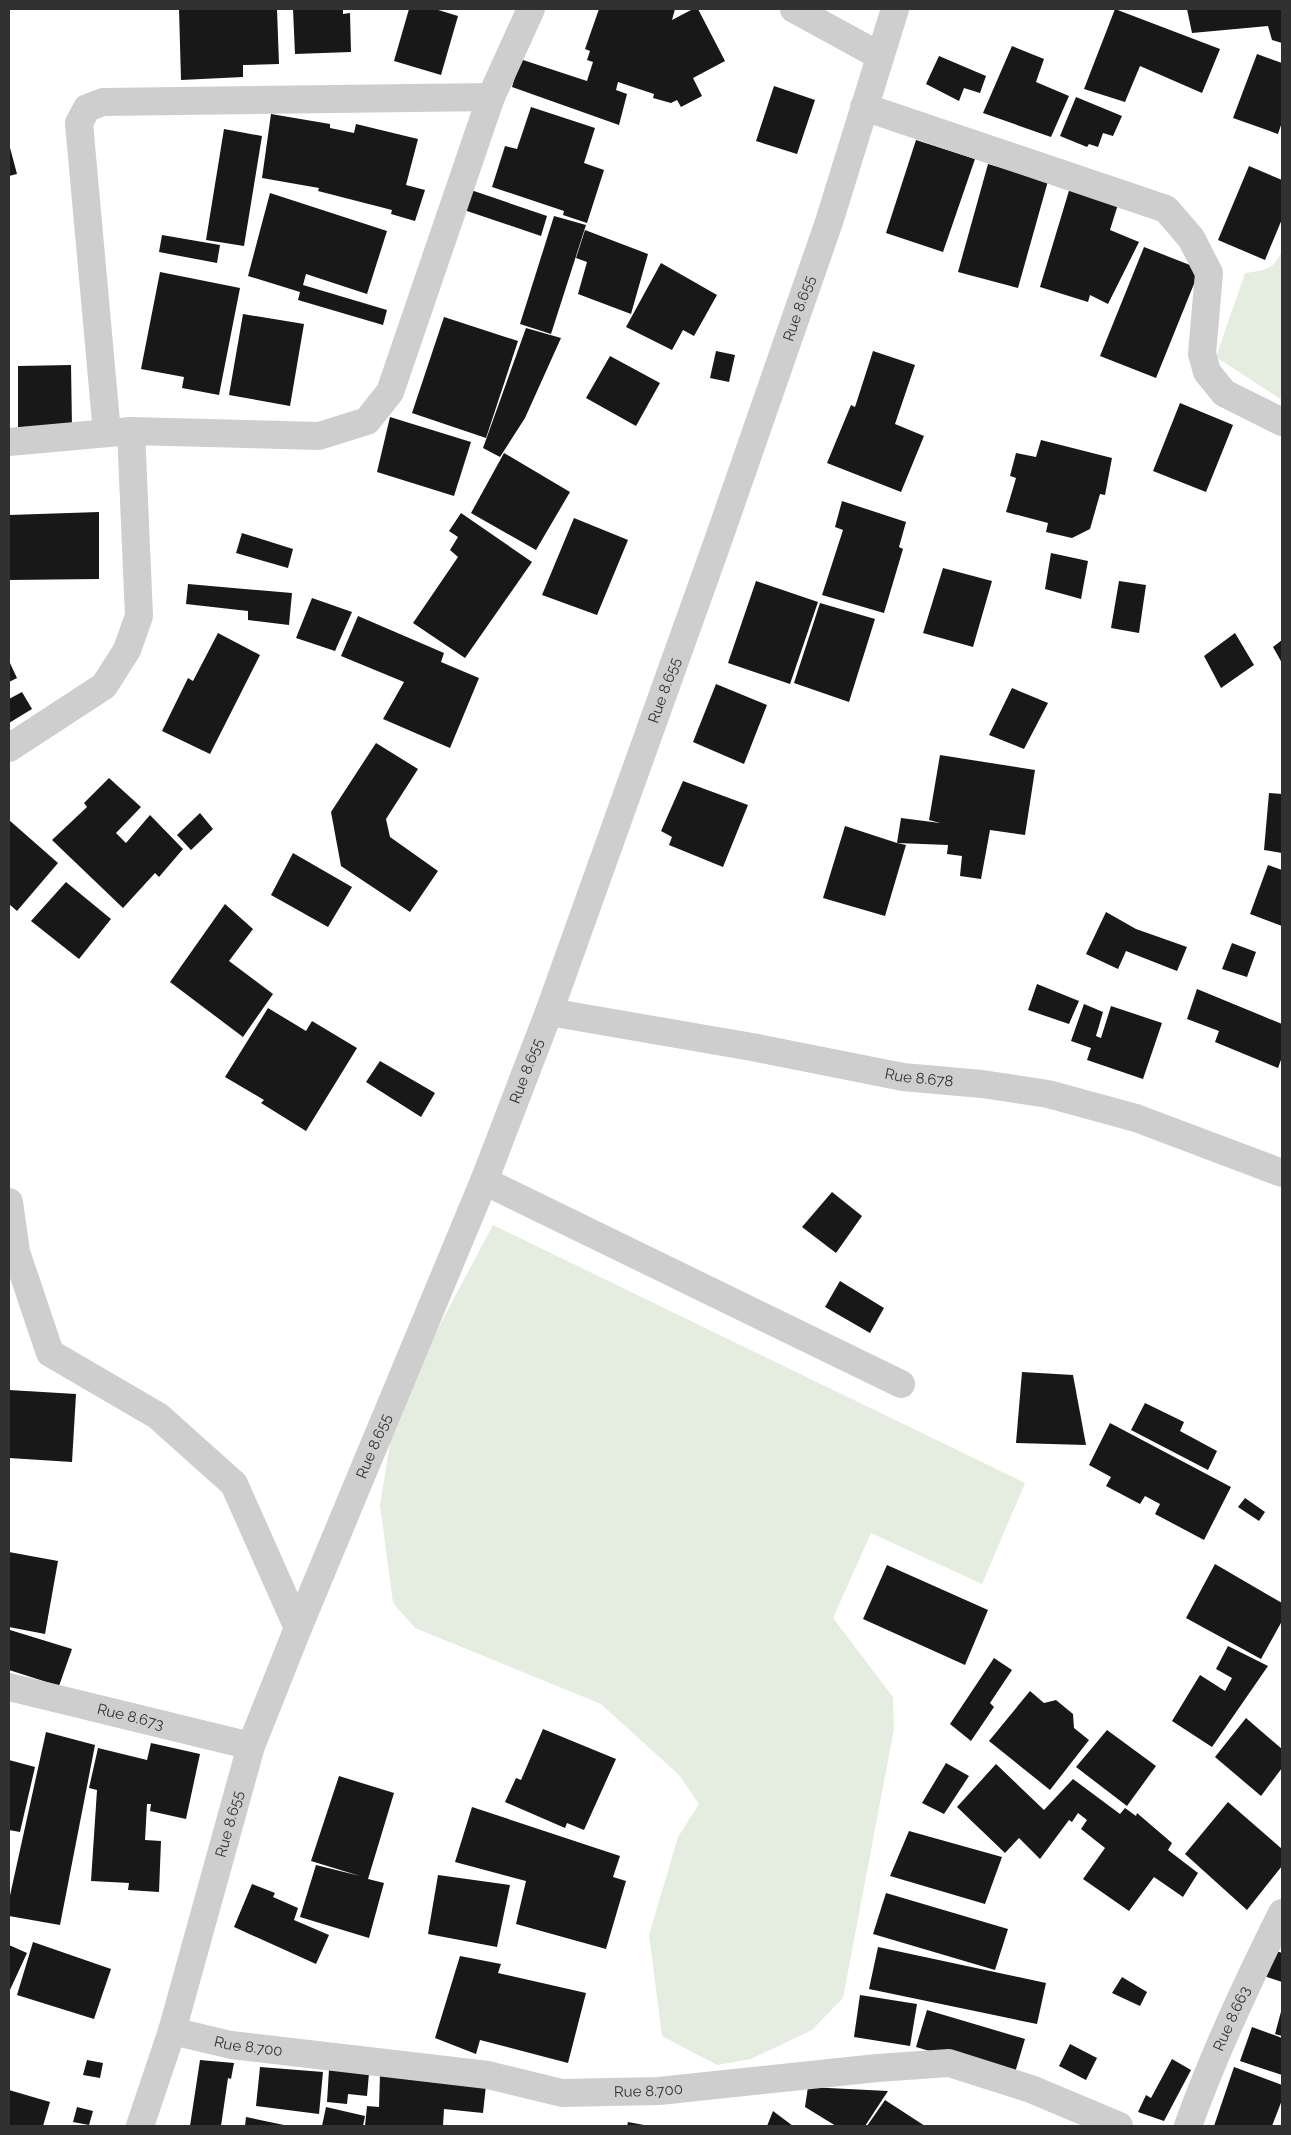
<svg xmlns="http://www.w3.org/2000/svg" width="1291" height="2135" viewBox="0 0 1291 2135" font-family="Raleway,sans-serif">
  <rect width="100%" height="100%" fill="#fff"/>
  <g fill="#e5ede0">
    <path d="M1282,250v150l-66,-43 29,-84c19,-3 30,-3 37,-23z"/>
    <polygon points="493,1225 1025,1483 982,1584 871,1533 833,1618 893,1697 894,1729 843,1998 812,2030 751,2059 717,2065 662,2036 649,1935 678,1837 699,1804 679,1775 601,1704 415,1628 393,1603 380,1505 396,1407"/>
  </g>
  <g fill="#181818">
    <polygon points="179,9 277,9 279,64 243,65 243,77 181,80"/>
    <polygon points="293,9 343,9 343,14 350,13 351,52 295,54"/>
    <polygon points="409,9 435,9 458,16 441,75 394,61"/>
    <polygon points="599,9 675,9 672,20 693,9 698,9 725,61 693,78 702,96 681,107 677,100 671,103 653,98 654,94 618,82 616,90 627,94 619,125 512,87 520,59 587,81 593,62 587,60 590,51 585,49"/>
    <polygon points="1115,9 1220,49 1202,93 1140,66 1125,102 1084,89"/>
    <polygon points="1187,9 1282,9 1282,43 1272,40 1268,26 1192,33"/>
    <polygon points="1012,46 1044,59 1036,82 1069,96 1051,137 983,113"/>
    <polygon points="1257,54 1282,63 1282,122 1278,134 1233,118"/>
    <polygon points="939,56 986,76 980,93 964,88 959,101 926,84"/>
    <polygon points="774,86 815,100 797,154 756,141"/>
    <polygon points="1076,97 1122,116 1113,136 1103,133 1098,147 1089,144 1087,147 1060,136"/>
    <polygon points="531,107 595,128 584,163 604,170 587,223 563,215 564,211 492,187 505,146 517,149"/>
    <polygon points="271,114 330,124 330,128 354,133 356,124 418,139 406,185 425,190 415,221 391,214 392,210 318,191 319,188 262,178"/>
    <polygon points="224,129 262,136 244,246 206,240"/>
    <polygon points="916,140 975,159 943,252 886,233"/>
    <polygon points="9,144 17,174 9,176"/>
    <polygon points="988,164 1048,181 1018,288 958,272"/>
    <polygon points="1249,166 1282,180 1282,219 1265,260 1218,240"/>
    <polygon points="1071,184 1120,198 1110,230 1139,242 1108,304 1090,295 1088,302 1040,287"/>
    <polygon points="471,190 547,216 541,236 464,210"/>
    <polygon points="270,193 387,231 367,294 306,274 303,285 387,310 383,325 298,300 300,292 248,276"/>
    <polygon points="554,216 586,225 551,334 520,324"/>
    <polygon points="585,230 648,254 631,314 578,294 587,262 576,258"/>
    <polygon points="162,235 220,245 217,263 159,252"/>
    <polygon points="1144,247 1200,269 1156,378 1100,356"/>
    <polygon points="661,263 717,295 694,336 683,330 672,350 626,327"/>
    <polygon points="160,272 240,288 219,395 182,388 184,377 141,369"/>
    <polygon points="243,314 304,324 290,406 229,395"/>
    <polygon points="444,317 518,341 486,438 412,413"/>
    <polygon points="526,328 561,338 525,418 500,457 483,448"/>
    <polygon points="716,351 735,355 729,382 710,378"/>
    <polygon points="873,351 915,365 895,424 924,436 901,492 827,463 851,405 855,407"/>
    <polygon points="610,356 660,383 636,426 586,398"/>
    <polygon points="71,365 72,428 18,428 18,366"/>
    <polygon points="1180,403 1233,425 1206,492 1153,471"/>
    <polygon points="390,417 471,442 454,496 377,472"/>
    <polygon points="1041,440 1112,458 1105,495 1100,494 1090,529 1072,538 1046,532 1048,523 1006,512 1016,478 1010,476 1016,453 1036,457"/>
    <polygon points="504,453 570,492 536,550 471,513"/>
    <polygon points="842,501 906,522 899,547 903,549 884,613 822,595 843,530 835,527"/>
    <polygon points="99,512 99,579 9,580 9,515"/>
    <polygon points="461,513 532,562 465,658 413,623 458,557 450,550 458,537 449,531"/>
    <polygon points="574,518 628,540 597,615 542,595"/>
    <polygon points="242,533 293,549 288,568 236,553"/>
    <polygon points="1051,553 1088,561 1081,599 1045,589"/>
    <polygon points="943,568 992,581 973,647 923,633"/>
    <polygon points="756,581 818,602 790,684 728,663"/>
    <polygon points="1119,581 1146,585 1139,633 1111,628"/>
    <polygon points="188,584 292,593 289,625 248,620 248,611 186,604"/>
    <polygon points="312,598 352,612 335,651 296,638"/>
    <polygon points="820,603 875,619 849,702 794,683"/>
    <polygon points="358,616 444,653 441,662 479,678 450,748 383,719 404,682 341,656"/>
    <polygon points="218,633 260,655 210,754 162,731 188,678 193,681"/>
    <polygon points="1235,633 1254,665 1221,688 1204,656"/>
    <polygon points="1282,640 1282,663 1273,647"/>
    <polygon points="9,661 17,678 9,682"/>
    <polygon points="716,684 767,705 744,764 693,742"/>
    <polygon points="1012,688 1048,703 1024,749 989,735"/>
    <polygon points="22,692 32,709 9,723 9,699"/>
    <polygon points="376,743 418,769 386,819 390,837 438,871 410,912 341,866 331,812"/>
    <polygon points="940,755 1035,770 1025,835 990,830 981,879 960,876 962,856 947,854 948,845 897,843 906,845 885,916 823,898 845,826 897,843 901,818 940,823 929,820"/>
    <polygon points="109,778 141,807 116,833 126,843 150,815 183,849 159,877 155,873 123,908 52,840 87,807 84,803"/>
    <polygon points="683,781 748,805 723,867 669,845 672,837 661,831"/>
    <polygon points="1269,793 1282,794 1282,853 1264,850"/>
    <polygon points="200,813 213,829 191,850 177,835"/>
    <polygon points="9,820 58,863 17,911 9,904"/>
    <polygon points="293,853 352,887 328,927 271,895"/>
    <polygon points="1268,865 1282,870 1282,926 1250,914"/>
    <polygon points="66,882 111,919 79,959 31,921"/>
    <polygon points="225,904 253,929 229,961 273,994 243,1037 170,982"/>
    <polygon points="1106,912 1136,929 1187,947 1177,971 1126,951 1118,969 1086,954"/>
    <polygon points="1232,943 1256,952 1247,977 1222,969"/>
    <polygon points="1037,984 1079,1001 1069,1024 1028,1010"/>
    <polygon points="1197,989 1282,1024 1282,1057 1278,1068 1215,1042 1219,1031 1187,1019"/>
    <polygon points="1084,1004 1103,1012 1096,1036 1101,1038 1111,1006 1162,1023 1143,1079 1087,1060 1091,1048 1071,1041"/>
    <polygon points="268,1008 306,1031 312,1021 357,1048 306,1131 261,1103 264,1100 225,1077"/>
    <polygon points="380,1061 435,1093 421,1117 366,1082"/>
    <polygon points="832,1192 862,1216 836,1253 802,1227"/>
    <polygon points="840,1281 884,1308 870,1333 825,1307"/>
    <polygon points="1022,1372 1073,1375 1086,1445 1016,1443"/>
    <polygon points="9,1390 76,1394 72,1462 9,1458"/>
    <polygon points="1145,1403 1184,1422 1180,1431 1217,1451 1208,1470 1131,1430"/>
    <polygon points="1110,1423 1231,1487 1204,1540 1155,1514 1160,1504 1145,1496 1140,1504 1106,1486 1111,1477 1089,1465"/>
    <polygon points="1245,1498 1265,1512 1259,1521 1238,1507"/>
    <polygon points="9,1552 58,1561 45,1634 9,1627"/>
    <polygon points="1215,1564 1282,1603 1282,1621 1261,1659 1186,1618"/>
    <polygon points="887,1565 988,1610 965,1665 863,1619"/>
    <polygon points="10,1630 72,1649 59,1686 9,1670"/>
    <polygon points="1228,1646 1268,1666 1212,1747 1172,1721 1200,1675 1225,1691 1232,1678 1216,1669"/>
    <polygon points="994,1658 1012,1670 990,1703 994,1707 971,1741 950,1724"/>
    <polygon points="1030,1691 1044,1703 1056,1700 1073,1714 1074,1728 1089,1740 1050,1790 989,1741"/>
    <polygon points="1246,1718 1282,1749 1282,1768 1261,1796 1215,1757"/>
    <polygon points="543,1729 616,1759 584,1830 567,1823 565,1828 505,1802 516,1778 521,1780"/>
    <polygon points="1107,1730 1156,1766 1127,1806 1076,1767"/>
    <polygon points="46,1732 95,1745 60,1925 9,1916 9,1900"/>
    <polygon points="151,1743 200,1754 186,1819 150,1811 151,1804 147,1804 145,1840 161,1841 159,1892 128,1890 129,1883 91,1881 97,1790 89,1788 98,1748 147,1760"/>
    <polygon points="9,1760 35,1767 20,1832 9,1830"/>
    <polygon points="946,1763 969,1776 944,1814 922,1803"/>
    <polygon points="996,1764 1044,1810 1073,1779 1120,1814 1125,1808 1136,1816 1137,1813 1172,1843 1168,1850 1198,1873 1183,1897 1154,1877 1129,1911 1083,1879 1105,1848 1081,1829 1087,1820 1078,1813 1072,1822 1069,1820 1040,1859 1019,1838 1005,1853 957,1807"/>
    <polygon points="339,1776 394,1793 368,1879 384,1883 369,1938 300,1917 316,1865 360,1876 311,1861"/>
    <polygon points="1228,1802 1282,1849 1282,1866 1247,1910 1185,1854"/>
    <polygon points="472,1807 620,1856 613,1877 626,1881 606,1949 516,1924 526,1881 455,1862"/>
    <polygon points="909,1831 1002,1857 985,1904 890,1876"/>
    <polygon points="438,1875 510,1885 497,1947 428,1934"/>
    <polygon points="252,1884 275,1893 273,1897 298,1908 294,1920 329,1935 316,1964 234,1927"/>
    <polygon points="886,1893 1008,1929 995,1970 873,1934"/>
    <polygon points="33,1942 111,1969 94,2019 17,1995"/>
    <polygon points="9,1945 27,1953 9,1992"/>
    <polygon points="878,1947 1046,1983 1037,2024 869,1989"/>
    <polygon points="1274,1950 1282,1953 1282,1982 1264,1976"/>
    <polygon points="460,1956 501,1964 498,1973 586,1993 568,2063 480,2040 476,2054 435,2038"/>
    <polygon points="1122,1977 1147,1992 1140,2006 1112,1993"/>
    <polygon points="860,1995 917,2004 910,2046 854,2037"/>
    <polygon points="1282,2008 1282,2036 1275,2034"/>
    <polygon points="927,2010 1025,2039 1014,2076 916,2047"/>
    <polygon points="1252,2027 1282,2038 1282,2075 1240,2061"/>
    <polygon points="1070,2044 1097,2058 1086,2080 1059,2066"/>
    <polygon points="1172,2059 1191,2070 1164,2121 1138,2112 1146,2095 1151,2098"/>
    <polygon points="87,2060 103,2063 100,2078 83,2075"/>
    <polygon points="200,2060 234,2063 231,2079 228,2078 221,2126 190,2126"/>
    <polygon points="260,2067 323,2072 319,2114 256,2106"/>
    <polygon points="1234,2067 1282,2085 1282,2100 1272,2126 1214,2126"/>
    <polygon points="329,2070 369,2073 367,2096 348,2094 347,2104 327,2102"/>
    <polygon points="380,2075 486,2085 483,2113 444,2109 443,2126 365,2126 367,2106 379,2107"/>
    <polygon points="808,2087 888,2091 865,2126 836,2126 805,2107"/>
    <polygon points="9,2090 50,2102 43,2126 9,2126"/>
    <polygon points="885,2100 925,2126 867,2126"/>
    <polygon points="77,2107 93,2111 89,2125 73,2122"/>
    <polygon points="326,2107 365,2116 363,2126 322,2126"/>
    <polygon points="773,2111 793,2126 767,2126"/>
    <polygon points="246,2117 284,2125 284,2126 245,2126"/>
    <polygon points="628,2122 644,2125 644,2126 627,2126"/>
  </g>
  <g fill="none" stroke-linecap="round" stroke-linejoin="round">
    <g stroke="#cecece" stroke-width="28">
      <polyline points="794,9 880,56"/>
      <polyline points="864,107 1166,209 1191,238 1209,273 1202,354 1207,372 1224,393 1282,422"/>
      <polyline points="107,433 79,123 87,108 103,102 491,97"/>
      <polyline points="9,442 131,431 319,436 367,421 390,392 491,97 531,9"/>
      <polyline points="9,748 104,686 127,650 139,616 131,431"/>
      <path id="s1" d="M549,1012l203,35 151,30 79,7 66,10 88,24 146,55"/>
      <polyline points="484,1181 901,1384"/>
      <polyline points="9,1202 16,1252 50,1353 158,1416 234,1484 298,1628"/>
      <path id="s2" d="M9,1687l242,59"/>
      <path id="s3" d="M172,2031l59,14 257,30 74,18 97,-2 218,-23 72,-5 82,26 88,37"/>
      <path id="s4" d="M1188,2126c26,-73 59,-143 94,-213"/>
    </g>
    <path stroke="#cecece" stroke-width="28" id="s5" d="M140,2126l32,-95 79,-285 47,-118 186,-447 65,-169 170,-474 110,-316 66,-213"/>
  </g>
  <g text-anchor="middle" stroke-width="5" stroke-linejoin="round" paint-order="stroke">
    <g font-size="15" fill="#313131" stroke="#fff">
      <text dy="5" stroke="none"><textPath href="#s5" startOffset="1935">Rue 8.655</textPath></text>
      <text dy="5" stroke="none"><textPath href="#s5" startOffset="1530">Rue 8.655</textPath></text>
      <text dy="5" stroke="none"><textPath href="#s5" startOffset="1125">Rue 8.655</textPath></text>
      <text dy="5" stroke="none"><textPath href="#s1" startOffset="376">Rue 8.678</textPath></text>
      <text dy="5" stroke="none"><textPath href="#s5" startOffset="720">Rue 8.655</textPath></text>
      <text dy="5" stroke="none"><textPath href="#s2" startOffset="125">Rue 8.673</textPath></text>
      <text dy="5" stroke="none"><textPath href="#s5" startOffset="315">Rue 8.655</textPath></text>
      <text dy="5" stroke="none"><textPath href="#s4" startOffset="116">Rue 8.663</textPath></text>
      <text dy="5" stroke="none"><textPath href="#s3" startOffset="78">Rue 8.700</textPath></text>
      <text dy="5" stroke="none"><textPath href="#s3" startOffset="482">Rue 8.700</textPath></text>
    </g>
  </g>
  <rect width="1291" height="2135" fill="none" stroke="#313131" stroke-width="20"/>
</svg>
